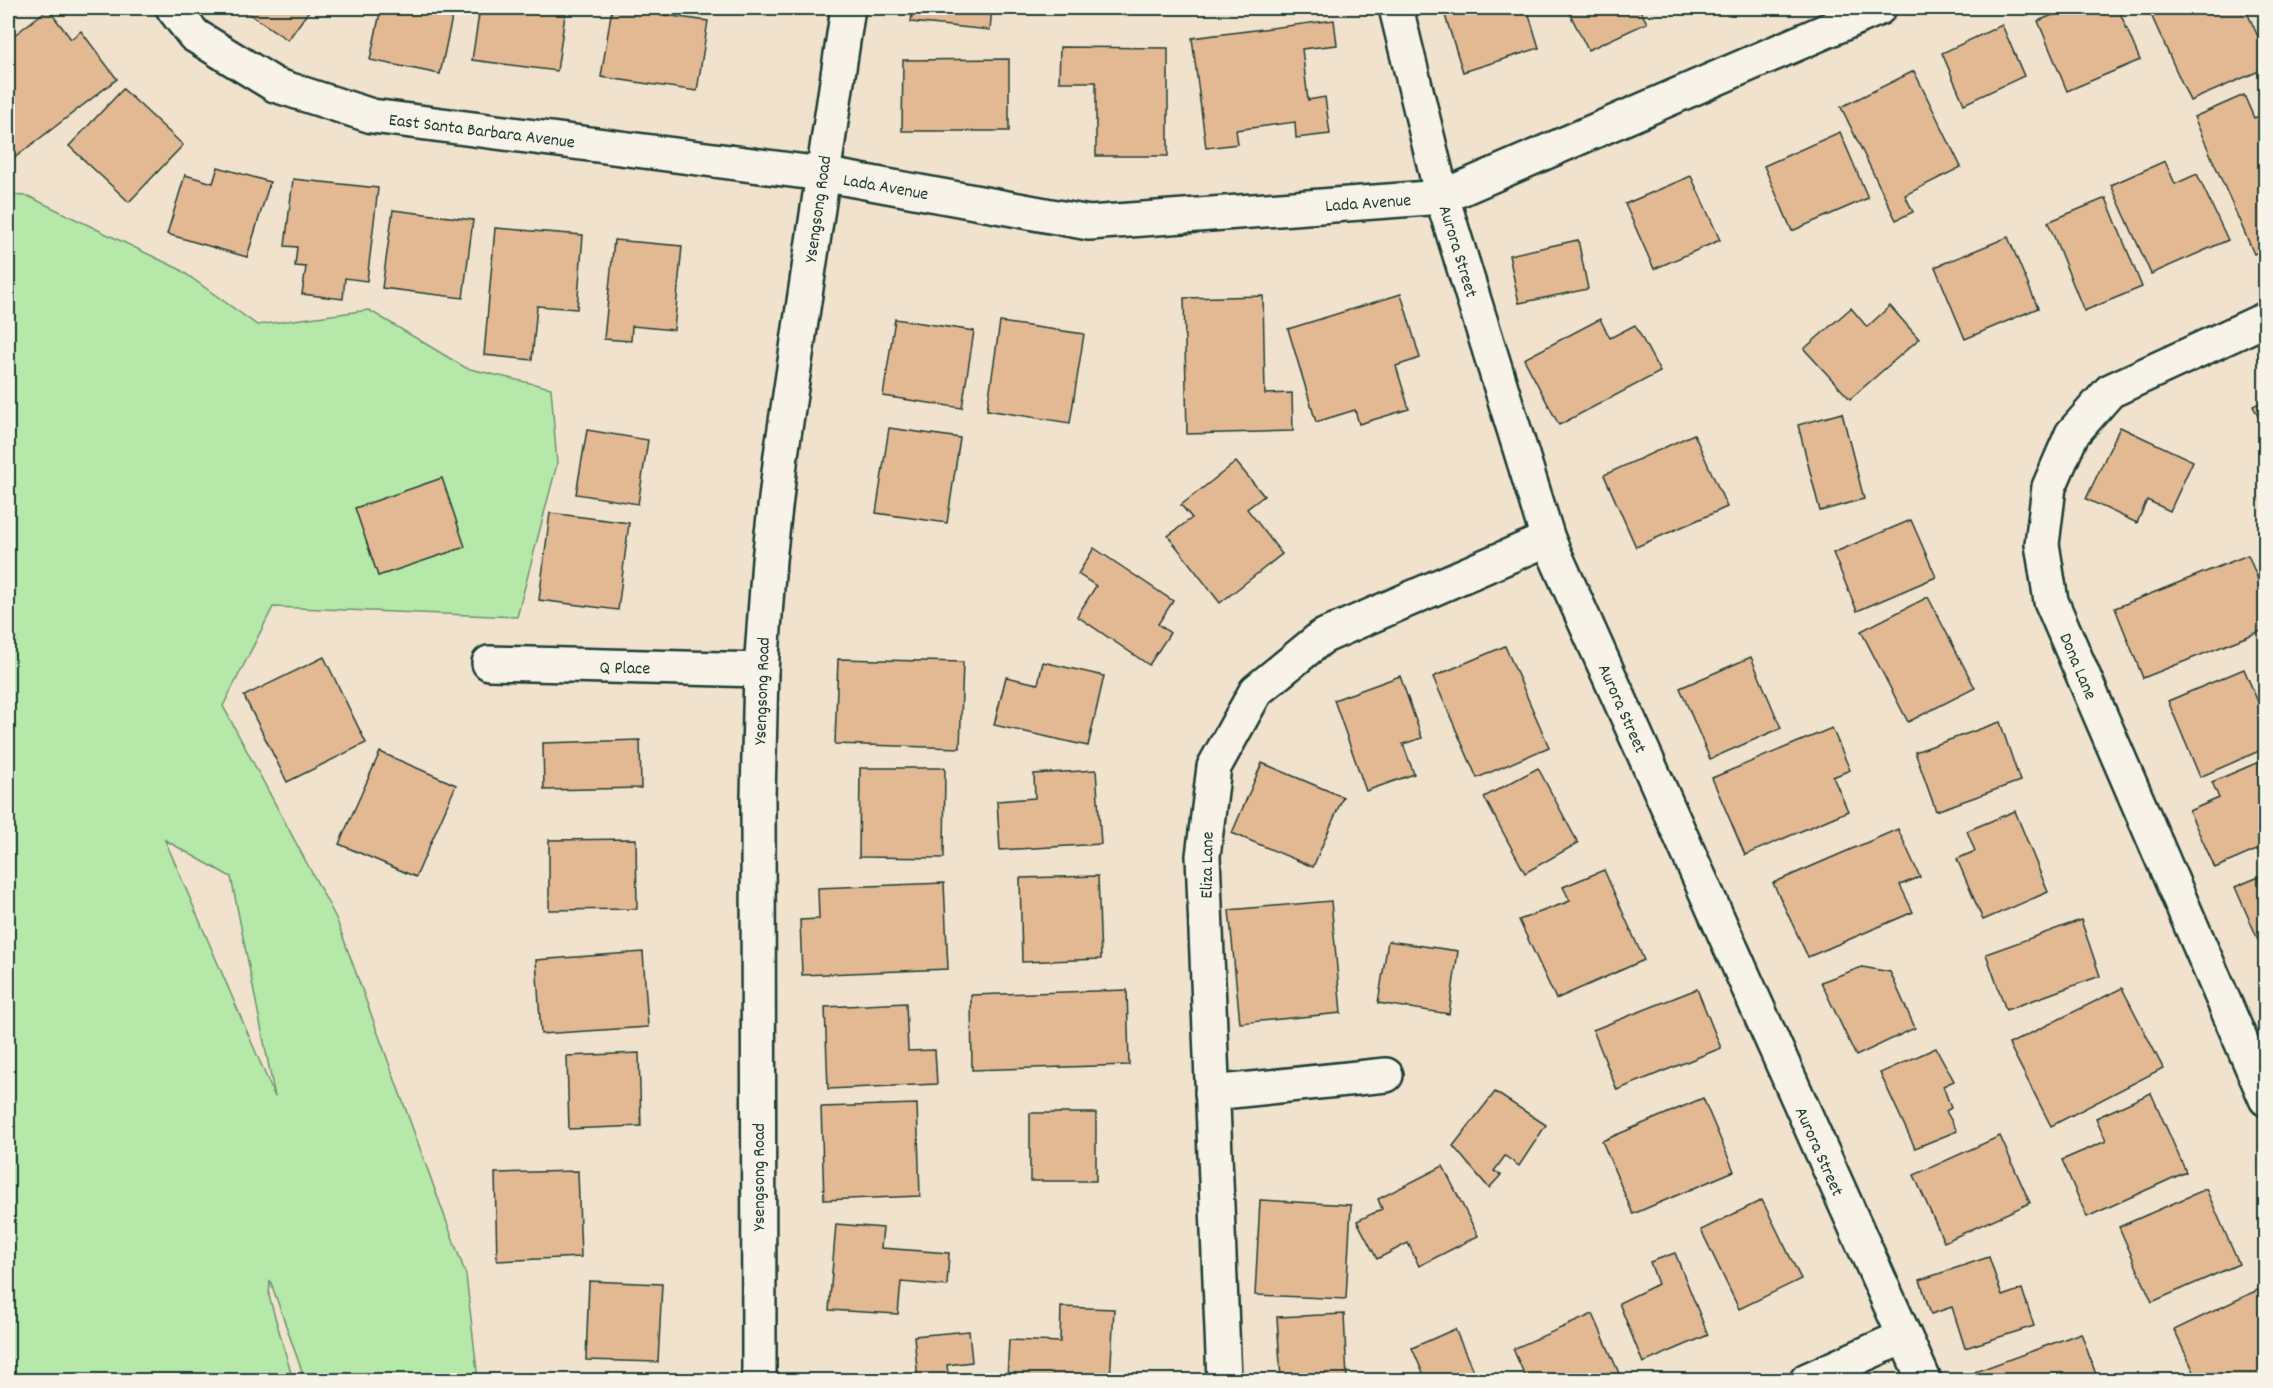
<svg xmlns="http://www.w3.org/2000/svg" width="2273" height="1388" viewBox="0 0 2273 1388" font-family="Dekko,sans-serif">
  <rect width="100%" height="100%" fill="#f1e2ce"/>
  <filter id="ink" filterUnits="userSpaceOnUse"><feTurbulence type="fractalNoise" baseFrequency=".0167" numOctaves="2"/><feDisplacementMap in="SourceGraphic" scale="12" xChannelSelector="R" yChannelSelector="G"/><feConvolveMatrix kernelMatrix="1 2 1 2 8 2 1 2 1" color-interpolation-filters="sRGB"/></filter>
  <g filter="url(#ink)">
    <path fill="#b6e8a9" stroke="#6a926e" stroke-width="1.5" fill-rule="evenodd" d="M8,195l20,1 151,73 78,56 112,-15 97,58 85,20 6,76 -40,153 -244,-10 -50,99 113,212 130,357 12,105h-173l-35,-100 -1,16 24,84h-285zM165,840l66,37 44,220z"/>
    <g fill="#e3b993" stroke="#1f3d34" stroke-width="1.5">
      <polygon points="240,8 311,8 288,40"/>
      <polygon points="381,8 454,8 440,74 370,60"/>
      <polygon points="480,8 566,8 557,71 472,60"/>
      <polygon points="612,8 708,21 697,91 601,77"/>
      <polygon points="913,8 992,8 990,30 911,22"/>
      <polygon points="1449,8 1527,8 1539,48 1463,72 1443,9"/>
      <polygon points="1567,8 1639,8 1647,23 1588,50"/>
      <polygon points="2070,8 2118,8 2140,60 2067,91 2038,21"/>
      <polygon points="2148,8 2245,8 2266,54 2266,68 2190,101"/>
      <polygon points="48,9 71,39 81,31 117,79 9,162 8,40"/>
      <polygon points="1334,20 1337,45 1302,49 1308,100 1325,97 1330,134 1296,138 1295,122 1236,130 1238,144 1206,148 1192,38"/>
      <polygon points="2002,25 2024,76 1964,104 1942,53"/>
      <polygon points="1060,47 1168,48 1168,156 1096,156 1096,82 1059,82"/>
      <polygon points="1009,59 1009,131 902,131 903,60"/>
      <polygon points="1914,71 1961,167 1905,195 1913,212 1896,220 1841,107"/>
      <polygon points="123,89 183,145 129,202 69,146"/>
      <polygon points="2244,95 2254,118 2266,113 2266,249 2254,254 2194,117"/>
      <polygon points="1840,132 1868,198 1792,231 1764,166"/>
      <polygon points="2165,161 2175,184 2197,174 2228,240 2151,274 2111,185"/>
      <polygon points="218,167 270,182 247,257 167,234 185,175 213,183"/>
      <polygon points="1691,176 1720,240 1654,269 1625,204"/>
      <polygon points="293,179 378,188 367,281 345,278 343,299 302,294 306,267 295,266 297,247 285,246"/>
      <polygon points="2106,198 2142,287 2084,311 2048,222"/>
      <polygon points="393,210 473,220 463,298 382,288"/>
      <polygon points="495,228 583,235 577,309 537,306 532,360 484,355"/>
      <polygon points="2008,237 2038,308 1965,339 1935,267"/>
      <polygon points="614,240 682,246 674,330 632,326 631,341 604,339"/>
      <polygon points="1578,240 1588,289 1519,303 1509,255"/>
      <polygon points="1401,294 1420,358 1396,366 1409,409 1359,424 1355,410 1316,422 1288,329"/>
      <polygon points="1263,296 1265,394 1292,393 1293,431 1187,434 1184,298"/>
      <polygon points="1890,306 1919,339 1850,399 1804,349 1851,308 1867,327"/>
      <polygon points="895,319 974,331 962,408 883,396"/>
      <polygon points="1600,319 1610,338 1635,325 1660,372 1559,425 1524,359"/>
      <polygon points="1000,322 1084,334 1070,423 987,410"/>
      <polygon points="2266,400 2266,432 2253,406"/>
      <polygon points="1842,413 1864,499 1820,511 1798,425"/>
      <polygon points="2120,427 2193,461 2170,511 2147,500 2137,523 2086,499"/>
      <polygon points="889,428 960,438 947,523 876,513"/>
      <polygon points="587,430 648,440 638,504 576,494"/>
      <polygon points="1694,434 1727,507 1636,547 1604,475"/>
      <polygon points="1236,462 1264,496 1247,509 1282,554 1220,603 1168,536 1192,518 1181,505"/>
      <polygon points="442,478 465,547 378,576 355,508"/>
      <polygon points="550,513 629,523 618,610 539,600"/>
      <polygon points="1911,520 1936,577 1857,611 1833,553"/>
      <polygon points="1094,548 1173,601 1158,624 1170,633 1149,665 1077,616 1096,586 1078,574"/>
      <polygon points="2248,555 2266,599 2266,629 2143,678 2115,608"/>
      <polygon points="1928,597 1975,688 1908,722 1861,631"/>
      <polygon points="1505,646 1549,747 1477,778 1433,677"/>
      <polygon points="324,657 366,743 287,782 244,696"/>
      <polygon points="1751,657 1781,728 1710,759 1680,688"/>
      <polygon points="838,659 963,662 960,748 835,744"/>
      <polygon points="1043,662 1104,676 1088,746 994,725 1006,677 1038,684"/>
      <polygon points="2244,669 2266,721 2266,748 2200,777 2168,701"/>
      <polygon points="1400,676 1422,738 1403,744 1414,774 1366,791 1334,700"/>
      <polygon points="2000,722 2020,781 1936,811 1915,752"/>
      <polygon points="1832,728 1850,770 1833,777 1848,811 1745,855 1712,778"/>
      <polygon points="640,740 641,788 544,790 543,743"/>
      <polygon points="380,752 456,785 416,877 339,844"/>
      <polygon points="2266,759 2266,846 2215,868 2189,811 2219,798 2212,782"/>
      <polygon points="1262,763 1343,797 1313,867 1232,833"/>
      <polygon points="860,768 945,768 944,858 859,857"/>
      <polygon points="1538,768 1578,843 1525,873 1484,797"/>
      <polygon points="1096,770 1101,844 1000,850 997,801 1035,798 1034,774"/>
      <polygon points="2015,811 2048,892 1983,920 1957,859 1975,851 1967,831"/>
      <polygon points="1898,829 1920,877 1900,885 1913,912 1808,957 1773,883"/>
      <polygon points="636,839 637,909 549,910 549,840"/>
      <polygon points="1604,870 1644,960 1556,999 1519,920 1570,901 1563,887"/>
      <polygon points="2266,874 2266,958 2235,887"/>
      <polygon points="1098,876 1101,959 1022,962 1020,878"/>
      <polygon points="944,883 948,969 802,975 800,920 819,919 818,888"/>
      <polygon points="1331,901 1341,1013 1240,1023 1229,910"/>
      <polygon points="2081,920 2100,976 2006,1010 1986,954"/>
      <polygon points="1388,941 1458,951 1449,1014 1378,1003"/>
      <polygon points="643,952 648,1027 541,1034 536,960"/>
      <polygon points="1862,967 1890,972 1915,1028 1856,1056 1821,982"/>
      <polygon points="2122,988 2163,1068 2051,1126 2009,1044"/>
      <polygon points="1697,989 1721,1048 1617,1090 1593,1030"/>
      <polygon points="1127,990 1129,1065 972,1070 971,995"/>
      <polygon points="906,1003 908,1051 935,1050 937,1084 828,1089 825,1007"/>
      <polygon points="1936,1048 1954,1081 1943,1086 1951,1108 1946,1111 1957,1131 1915,1148 1880,1073"/>
      <polygon points="639,1053 641,1126 569,1129 567,1056"/>
      <polygon points="1495,1092 1546,1125 1519,1166 1505,1156 1494,1171 1501,1175 1489,1188 1453,1146"/>
      <polygon points="2151,1093 2186,1172 2087,1217 2062,1160 2106,1141 2096,1118"/>
      <polygon points="1703,1098 1734,1171 1633,1214 1602,1141"/>
      <polygon points="917,1104 920,1196 824,1200 821,1107"/>
      <rect x="1030" y="1113" width="66" height="68"/>
      <polygon points="2000,1136 2030,1203 1944,1242 1914,1175"/>
      <polygon points="1443,1166 1478,1236 1419,1266 1408,1243 1377,1259 1357,1221 1382,1209 1378,1199"/>
      <polygon points="578,1171 581,1257 497,1261 495,1173"/>
      <polygon points="2206,1189 2239,1264 2152,1302 2119,1227"/>
      <polygon points="1260,1200 1351,1205 1346,1299 1255,1295"/>
      <polygon points="1762,1200 1801,1279 1739,1309 1701,1230"/>
      <polygon points="836,1224 883,1228 881,1248 949,1253 947,1286 901,1282 898,1314 829,1310"/>
      <polygon points="1675,1253 1708,1335 1643,1363 1619,1303 1658,1284 1650,1262"/>
      <polygon points="1989,1257 2002,1296 2022,1289 2034,1326 1965,1348 1952,1307 1931,1314 1920,1280"/>
      <polygon points="589,1281 662,1284 658,1362 586,1360"/>
      <polygon points="2266,1286 2266,1373 2250,1380 2198,1380 2174,1330"/>
      <polygon points="1061,1307 1114,1309 1110,1380 1007,1380 1009,1340 1060,1342"/>
      <polygon points="1344,1314 1347,1380 1281,1380 1277,1317"/>
      <polygon points="1593,1314 1622,1380 1527,1380 1513,1349"/>
      <polygon points="1455,1329 1477,1380 1426,1380 1412,1348"/>
      <polygon points="969,1331 972,1362 947,1365 949,1380 918,1380 914,1336"/>
      <polygon points="2081,1333 2098,1380 1978,1380 1975,1372"/>
    </g>
    <g fill="none" stroke-linecap="round" stroke-linejoin="round">
      <g stroke="#1f3d34" stroke-width="38">
        <g id="minor">
          <polyline points="173,8 194,35 275,85 372,116 822,174 1089,223 1442,197 1879,8"/>
          <polyline points="1396,8 1442,197 1548,539 1924,1380"/>
          <polyline points="2266,319 2110,391 2072,434 2049,487 2042,544 2051,601 2266,1099"/>
          <polyline points="489,663 761,670"/>
          <polyline points="1212,1093 1386,1075"/>
          <polyline points="1224,1380 1203,856 1214,767 1256,691 1322,637 1548,539"/>
          <polyline points="1807,1380 1903,1337"/>
        </g>
      </g>
      <g stroke="#1f3d34" stroke-width="38">
        <polyline id="secondary" points="759,1380 758,798 761,670 769,560 781,455 848,8"/>
      </g>
      <use href="#minor" stroke="#f7f3e8" stroke-width="33"/>
      <use href="#secondary" stroke="#f7f3e8" stroke-width="33"/>
    </g>
  </g>
  <g text-anchor="middle" stroke-width="5" stroke-linejoin="round" paint-order="stroke">
    <g font-size="18" fill="#1f3d34" stroke="#f7f3e8">
      <text transform="translate(482 130) rotate(7)" y="6">East Santa Barbara Avenue</text>
      <text transform="translate(886 186) rotate(10)" y="6">Lada Avenue</text>
      <text transform="translate(1368 202) rotate(-4)" y="6">Lada Avenue</text>
      <text transform="translate(817 209) rotate(-82)" y="6">Ysengsong Road</text>
      <text transform="translate(1459 251) rotate(73)" y="6">Aurora Street</text>
      <text transform="translate(2079 666) rotate(67)" y="6">Dona Lane</text>
      <text transform="translate(625 667) rotate(1)" y="6">Q Place</text>
      <text transform="translate(761 691) rotate(-88)" y="6">Ysengsong Road</text>
      <text transform="translate(1623 708) rotate(66)" y="6">Aurora Street</text>
      <text transform="translate(1206 865) rotate(-89)" y="6">Eliza Lane</text>
      <text transform="translate(1820 1151) rotate(66)" y="6">Aurora Street</text>
      <text transform="translate(758 1177) rotate(-90)" y="6">Ysengsong Road</text>
    </g>
  </g>
  <rect width="2273" height="1388" fill="none" stroke="#f7f3e8" stroke-width="30"/>
  <rect x="15" y="15" width="2243" height="1358" fill="none" stroke="#1f3d34" stroke-width="2" filter="url(#ink)"/>
</svg>
